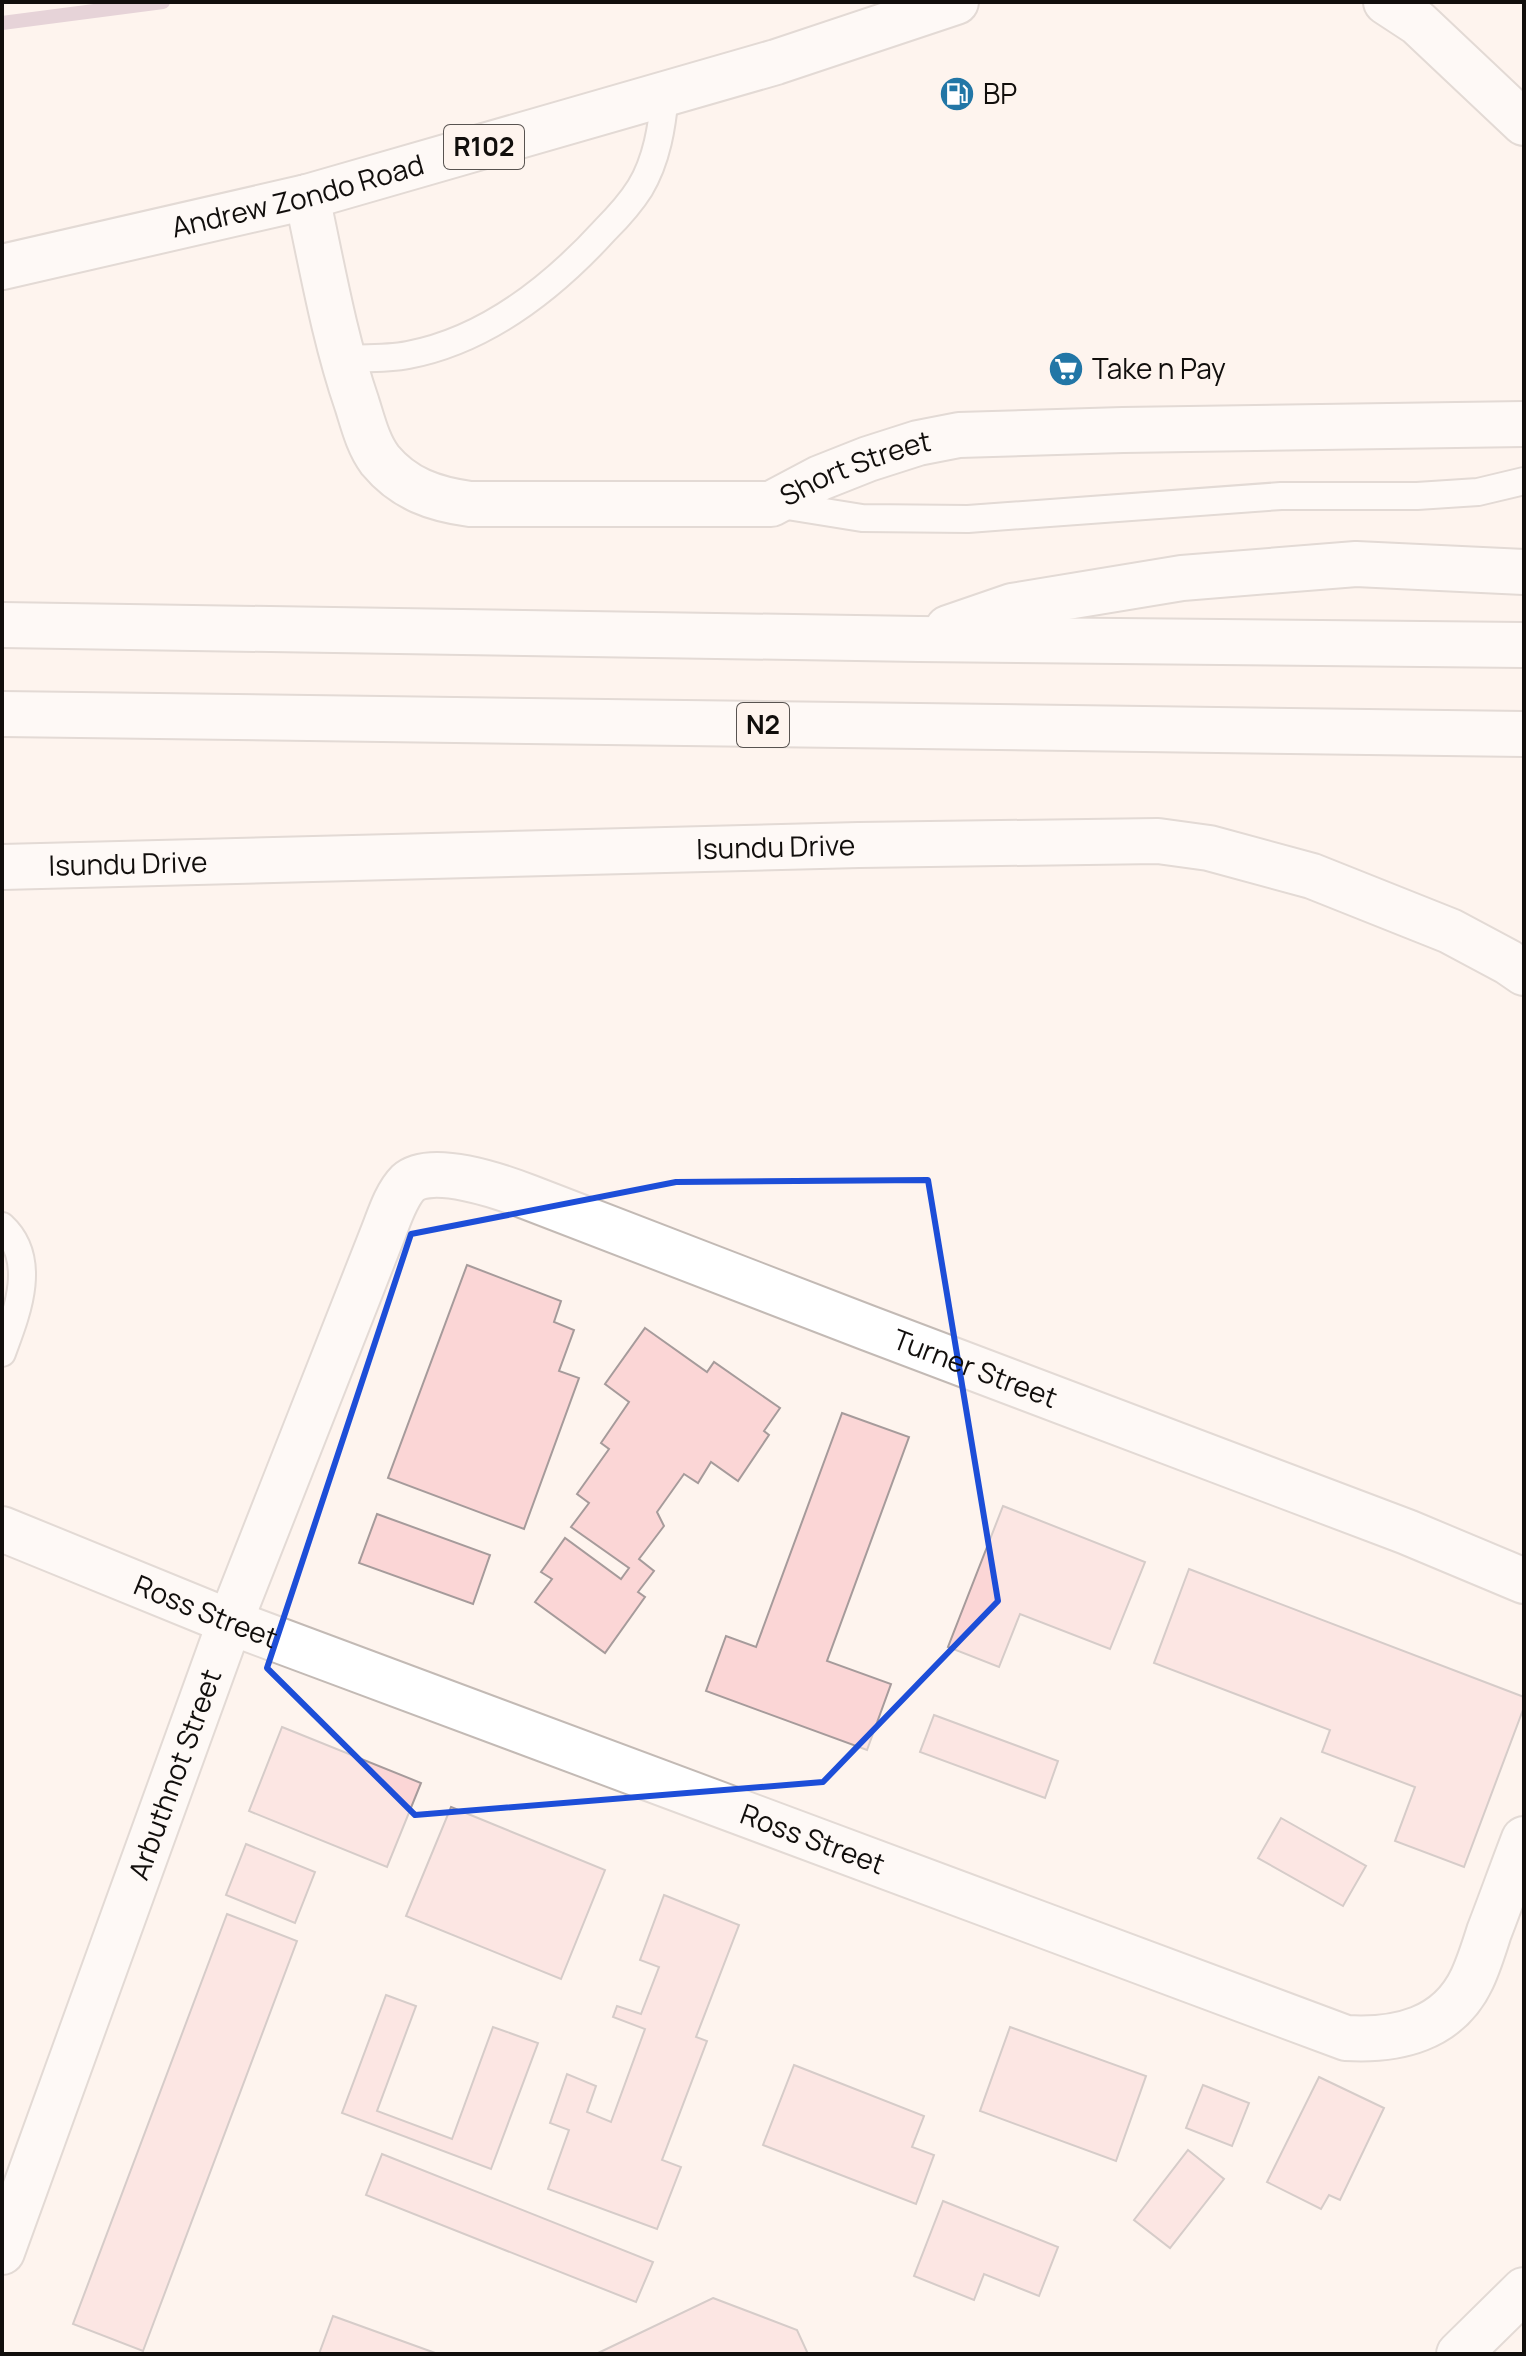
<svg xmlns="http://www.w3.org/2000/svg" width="1526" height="2356" viewBox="0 0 1526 2356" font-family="Manrope,sans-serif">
  <rect width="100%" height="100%" fill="#fef4ee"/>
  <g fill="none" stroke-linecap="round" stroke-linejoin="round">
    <polyline stroke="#caabbc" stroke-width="14" points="2,23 163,2"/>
  </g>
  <g fill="#fbd6d6" stroke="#a69b9b" stroke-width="2">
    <polygon points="467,1265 561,1301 554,1322 574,1330 559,1371 579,1378 524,1529 388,1478"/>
    <polygon points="645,1328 707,1372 714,1362 780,1408 764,1431 769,1435 738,1481 711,1462 698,1483 684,1474 657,1512 664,1526 639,1559 654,1571 638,1592 645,1597 605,1653 535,1602 552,1579 541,1572 565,1538 621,1579 629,1568 571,1527 589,1503 577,1494 609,1449 601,1443 629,1402 605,1384"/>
    <polygon points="842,1413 909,1437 827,1661 891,1684 867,1750 706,1691 726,1636 756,1647"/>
    <polygon points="1003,1506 1145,1562 1110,1649 1020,1614 999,1667 948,1647"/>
    <polygon points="377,1514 490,1555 473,1604 359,1563"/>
    <polygon points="1189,1569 1524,1697 1524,1707 1464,1867 1395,1841 1415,1787 1322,1752 1330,1730 1154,1663"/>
    <polygon points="934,1715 1058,1761 1045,1798 920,1752"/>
    <polygon points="282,1727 421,1783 387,1867 249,1811"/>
    <polygon points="451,1807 605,1870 561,1979 406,1916"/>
    <polygon points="1281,1818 1366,1866 1343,1906 1258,1858"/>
    <polygon points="246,1844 315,1872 295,1923 226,1895"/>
    <polygon points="664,1895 739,1925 696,2037 707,2041 662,2160 681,2167 657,2229 548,2189 569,2130 550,2123 567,2074 596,2086 587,2112 611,2122 645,2029 613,2017 617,2006 641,2014 659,1967 640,1960"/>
    <polygon points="227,1914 297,1941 143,2351 73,2324"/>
    <polygon points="386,1995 416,2006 377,2111 452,2139 493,2027 538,2043 491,2169 342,2113"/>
    <polygon points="1010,2027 1146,2076 1116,2161 980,2111"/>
    <polygon points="794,2065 924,2116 912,2147 934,2155 916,2204 763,2145"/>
    <polygon points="1319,2077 1384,2108 1340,2200 1329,2195 1321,2209 1267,2182"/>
    <polygon points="1203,2085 1249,2103 1232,2146 1186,2128"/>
    <polygon points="1188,2150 1224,2179 1170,2248 1134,2220"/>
    <polygon points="382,2154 653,2262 636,2302 366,2195"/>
    <polygon points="943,2201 1058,2247 1039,2296 984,2274 974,2300 914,2276"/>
    <polygon points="713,2298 797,2330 808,2354 596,2354"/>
    <polygon points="333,2316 438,2354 319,2354"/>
  </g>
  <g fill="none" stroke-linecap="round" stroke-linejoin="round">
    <g stroke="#c3bab5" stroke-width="30">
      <g id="lane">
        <path d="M341,359c22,-1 46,0 67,-4 79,-15 145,-68 197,-125 13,-13 25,-26 35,-42 17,-28 22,-62 25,-93"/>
        <polyline points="775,504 862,518 968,519 1281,496 1417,496 1478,492 1524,481"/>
        <path d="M2,1226c37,34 14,89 0,127"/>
      </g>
    </g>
    <g stroke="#c3bab5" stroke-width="48">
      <g id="street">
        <polyline points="1386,2 1418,23 1524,123"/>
        <path id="s1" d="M307,197c15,69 27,140 50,207 6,19 11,40 23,56 24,29 54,39 90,44h301l49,-26 48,-19 50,-16 41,-8 164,-5 401,-6"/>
        <path id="s2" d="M2,867l857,-22 299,-4 51,7 103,28 138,55 58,31 16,11"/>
        <path id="s3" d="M2,1529l228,93 1116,416c51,3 102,-8 126,-59 7,-15 12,-31 17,-47 12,-31 23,-62 35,-93"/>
        <path id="s4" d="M2,2252l228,-630 153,-389c6,-15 13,-38 25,-50 23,-21 94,4 120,14l340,131 539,204 117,49"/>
        <polyline points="1459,2354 1524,2290"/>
      </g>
    </g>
    <g stroke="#c3bab5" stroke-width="48">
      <g id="primary">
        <path id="s5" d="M2,267l305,-70 469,-135 180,-60"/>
      </g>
    </g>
    <g stroke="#c3bab5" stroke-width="48">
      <g id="highway">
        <polyline points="2,625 919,639 1524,645"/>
        <polyline points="948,628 1012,606 1182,578 1356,564 1524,572"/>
        <polyline points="2,714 1524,734"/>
      </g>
    </g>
    <use href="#lane" stroke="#fff" stroke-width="26"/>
    <use href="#street" stroke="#fff" stroke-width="44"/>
    <use href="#primary" stroke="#fff" stroke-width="44"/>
    <use href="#highway" stroke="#fff" stroke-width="44"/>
  </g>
  <path d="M0 0H1526V2356H0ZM928,1180l70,421 -175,181 -408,33 -148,-147 144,-434 265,-52z" fill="#fef4ee" fill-opacity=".55" fill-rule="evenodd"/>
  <path fill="none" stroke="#1d4ed8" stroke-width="6" stroke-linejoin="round" d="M928,1180l70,421 -175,181 -408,33 -148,-147 144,-434 265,-52z"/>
  <defs>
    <g id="fuel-disc" transform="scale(1.8)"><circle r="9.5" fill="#2276a6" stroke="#fef4ee"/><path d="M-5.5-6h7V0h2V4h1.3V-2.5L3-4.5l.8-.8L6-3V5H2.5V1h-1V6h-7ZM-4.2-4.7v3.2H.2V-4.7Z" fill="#fff"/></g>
    <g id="supermarket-disc" transform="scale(1.8)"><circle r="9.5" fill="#2276a6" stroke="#fef4ee"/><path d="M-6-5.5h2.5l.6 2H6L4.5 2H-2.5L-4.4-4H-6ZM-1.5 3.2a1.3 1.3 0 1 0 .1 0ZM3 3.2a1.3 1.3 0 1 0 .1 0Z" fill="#fff"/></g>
  </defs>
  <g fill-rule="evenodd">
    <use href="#fuel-disc" x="957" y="94"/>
    <use href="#supermarket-disc" x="1066" y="369"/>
  </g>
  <g text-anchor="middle" stroke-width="8" stroke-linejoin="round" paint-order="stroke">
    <g fill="#fef4ee" stroke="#585350" stroke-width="2">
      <rect x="444" y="125" width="80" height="44" rx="6"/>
      <rect x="737" y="703" width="52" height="44" rx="6"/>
    </g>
    <g font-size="26" font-weight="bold" fill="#110e0c">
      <text x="484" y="156">R102</text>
      <text x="763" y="734">N2</text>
    </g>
    <g font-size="28" fill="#110e0c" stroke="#fef4ee" text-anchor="start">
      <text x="983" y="104">BP</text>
      <text x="1092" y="379">Take n Pay</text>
    </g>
    <g font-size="28" fill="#110e0c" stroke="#fef4ee">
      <text dy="10" stroke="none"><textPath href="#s5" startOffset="304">Andrew Zondo Road</textPath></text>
      <text dy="10" stroke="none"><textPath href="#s1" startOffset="770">Short Street</textPath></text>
      <text dy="10" stroke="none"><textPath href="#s2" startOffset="774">Isundu Drive</textPath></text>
      <text dy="10" stroke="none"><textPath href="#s2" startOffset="126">Isundu Drive</textPath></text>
      <text dy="10" stroke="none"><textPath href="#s4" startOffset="1748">Turner Street</textPath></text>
      <text dy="10" stroke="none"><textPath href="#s3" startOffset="220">Ross Street</textPath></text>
      <text dy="10" stroke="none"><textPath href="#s4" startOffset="508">Arbuthnot Street</textPath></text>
      <text dy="10" stroke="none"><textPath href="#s3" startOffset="868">Ross Street</textPath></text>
    </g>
  </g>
  <rect width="1526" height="2356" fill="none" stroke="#110e0c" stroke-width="8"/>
</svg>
